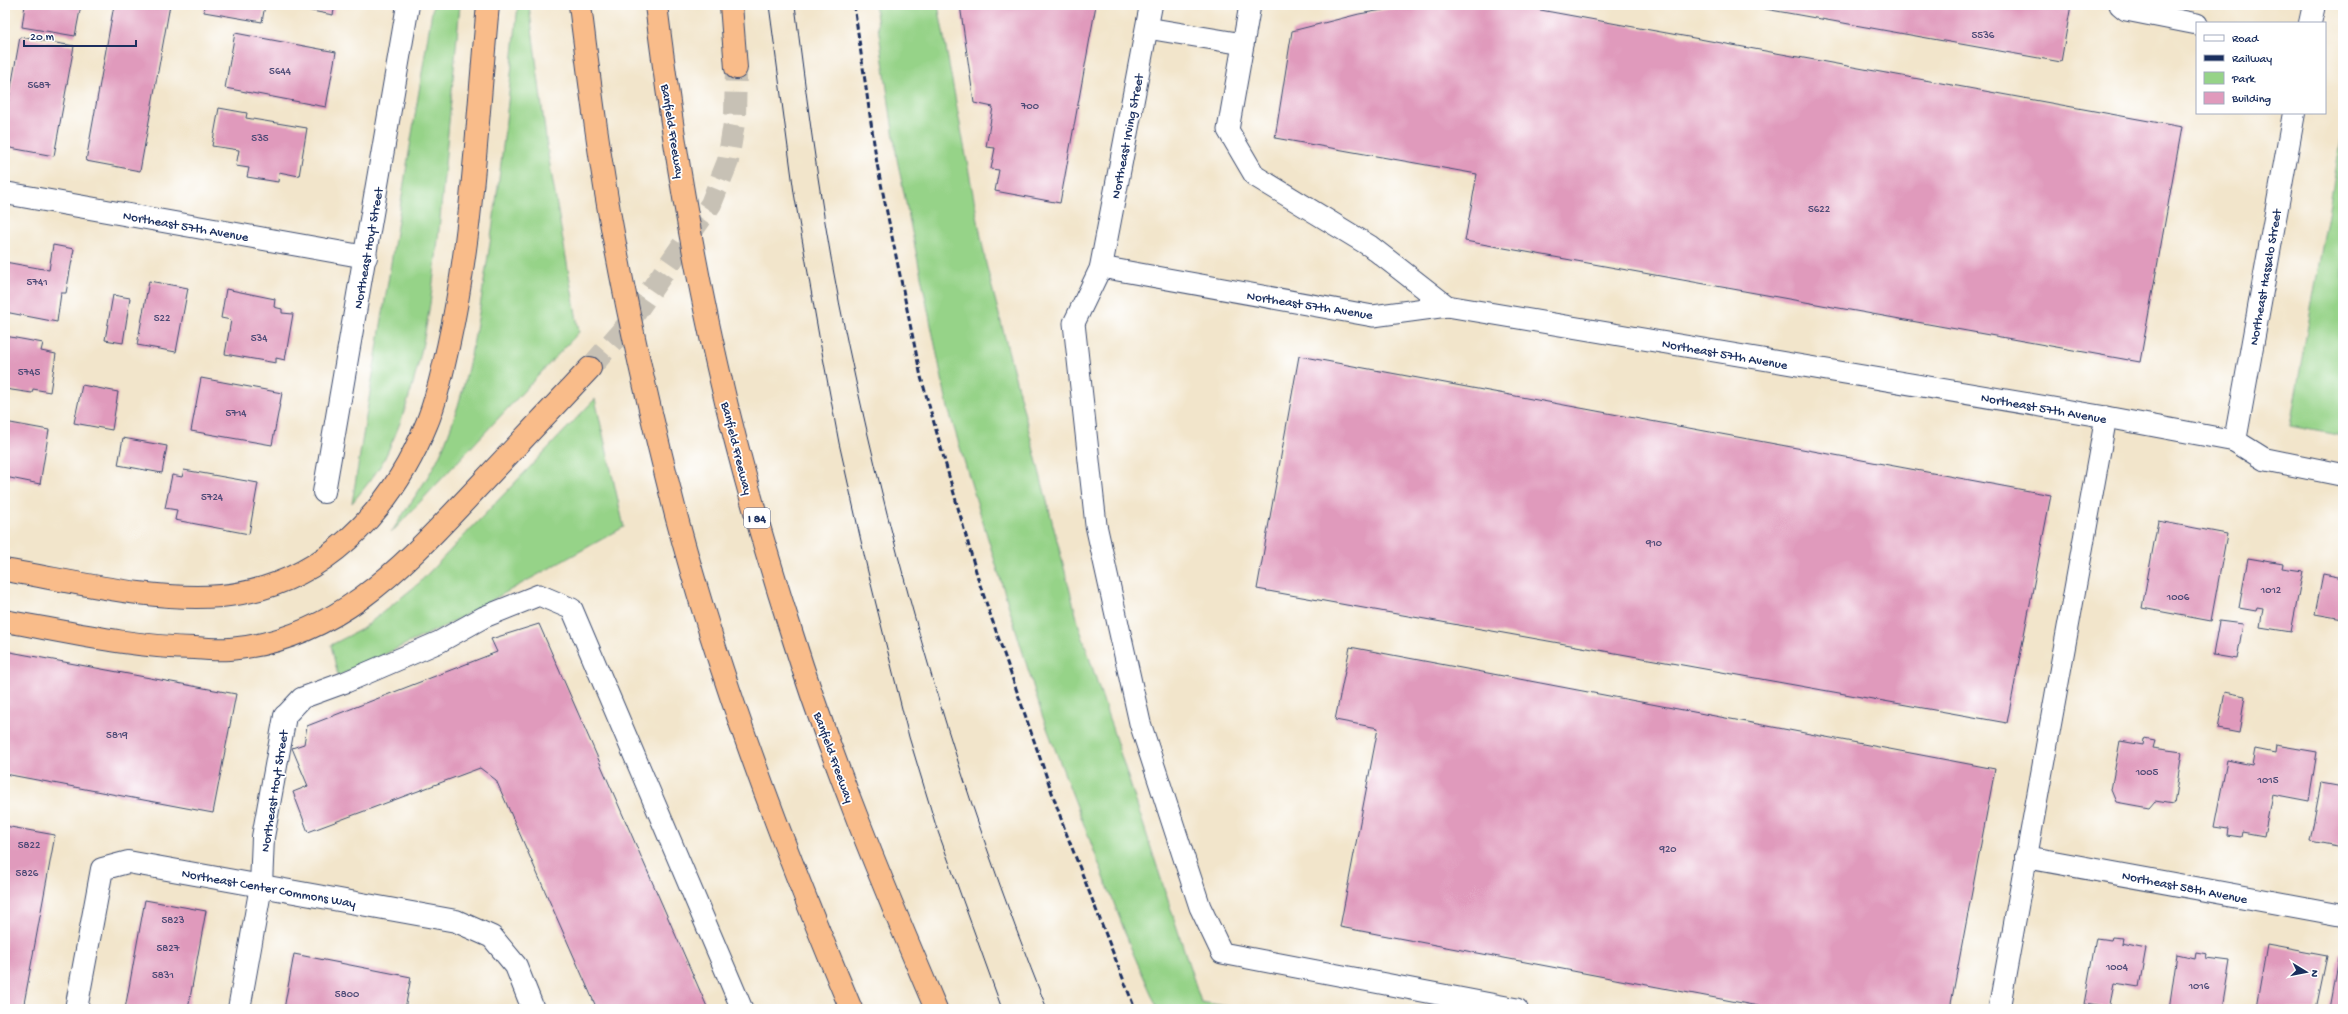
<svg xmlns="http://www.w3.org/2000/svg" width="2348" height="1014" viewBox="0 0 2348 1014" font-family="'Gochi Hand',sans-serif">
  <rect width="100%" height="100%" fill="#fff"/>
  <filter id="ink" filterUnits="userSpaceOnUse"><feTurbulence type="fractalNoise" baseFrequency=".025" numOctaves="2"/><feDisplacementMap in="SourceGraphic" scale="8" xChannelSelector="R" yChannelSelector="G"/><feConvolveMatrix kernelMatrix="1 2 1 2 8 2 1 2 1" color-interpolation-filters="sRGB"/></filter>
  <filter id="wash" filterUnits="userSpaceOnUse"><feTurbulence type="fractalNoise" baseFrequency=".012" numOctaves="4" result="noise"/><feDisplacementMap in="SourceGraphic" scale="16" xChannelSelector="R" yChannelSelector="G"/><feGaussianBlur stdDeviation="0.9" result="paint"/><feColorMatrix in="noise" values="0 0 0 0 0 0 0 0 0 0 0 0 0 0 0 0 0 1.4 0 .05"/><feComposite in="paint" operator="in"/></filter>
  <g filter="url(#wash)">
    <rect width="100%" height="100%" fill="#f2e5cb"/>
    <g fill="#96d388" stroke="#588173">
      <path d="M433,5h27c-6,60 -11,121 -17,181 -8,89 -16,183 -55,265 -8,19 -23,36 -36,52z"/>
      <path d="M518,5h11l19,149 31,178 -188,201c17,-28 39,-55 52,-85 23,-56 33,-114 42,-173 15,-90 24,-180 33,-270z"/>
      <polygon points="875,5 938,5 986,264 1079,626 1201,1002 1243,1009 1158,1009 1133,953 1042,715 948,408 897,159"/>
      <polygon points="2343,130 2343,436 2290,426"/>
      <polygon points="595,399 624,527 447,625 338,676 331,645 362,629 418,584"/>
    </g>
    <g id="blocks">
      <g fill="#e09abc">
        <polygon points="25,5 81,5 75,36 22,27"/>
        <polygon points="114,5 170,5 140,171 86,161"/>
        <polygon points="205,5 265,5 262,22 204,12"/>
        <polygon points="280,5 335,5 333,15"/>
        <polygon points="960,5 1096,5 1060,203 995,191 999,170 991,169 995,148 986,147 993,107 974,103"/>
        <polygon points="1412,5 1513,5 2182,127 2140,362 1465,241 1477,174 1275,138 1292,31 1359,14"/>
        <polygon points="1743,5 2071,5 2061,62"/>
        <polygon points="235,33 336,52 326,107 225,88"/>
        <polygon points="20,37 74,46 54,156 5,147 5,121"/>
        <polygon points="219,108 247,113 246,118 307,128 299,176 279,172 278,182 247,177 249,168 236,166 239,150 212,146"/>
        <polygon points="53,245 74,249 66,293 61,293 57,322 5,312 5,262 49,270"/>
        <polygon points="149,281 188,288 176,352 137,345"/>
        <polygon points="226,289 275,299 274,307 282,309 282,313 293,314 285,360 276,358 276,363 225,354 231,320 221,318"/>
        <polygon points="113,295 130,298 123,343 105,340"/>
        <polygon points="5,336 43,343 41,351 56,354 50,392 33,389 32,393 5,389"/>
        <polygon points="1299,356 2051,495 2007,723 1257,589"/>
        <polygon points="201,378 282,393 272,445 191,431"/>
        <polygon points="82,385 118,392 112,430 74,423"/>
        <polygon points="5,422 49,430 40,484 5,477"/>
        <polygon points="123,438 167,446 162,473 118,465"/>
        <polygon points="184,470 258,483 249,534 175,520 177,510 165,508 172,475 182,477"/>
        <polygon points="2158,521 2227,534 2211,621 2142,608"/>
        <polygon points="2248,558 2283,564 2282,568 2303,571 2291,632 2260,627 2263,608 2257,607 2256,611 2239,608"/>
        <polygon points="2323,574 2343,578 2343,619 2315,614"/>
        <polygon points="2219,621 2243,624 2237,659 2213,655"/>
        <polygon points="539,624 708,1009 597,1009 496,780 480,768 308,832 293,792 308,786 292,748 304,744 307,726 497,652 491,639"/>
        <polygon points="1350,647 1995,769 1950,1009 1774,1009 1340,927 1378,728 1335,720"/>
        <polygon points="5,651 236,694 213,813 5,774"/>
        <polygon points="2225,692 2245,696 2239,733 2218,729"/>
        <polygon points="2144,739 2155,741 2153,748 2182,752 2174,804 2155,801 2149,808 2116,802 2111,790 2120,741 2143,745"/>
        <polygon points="2276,745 2317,752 2309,801 2272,794 2264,836 2242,832 2241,837 2227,835 2228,829 2214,827 2227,760 2252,765 2255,749 2275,753"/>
        <polygon points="2321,783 2343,787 2343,847 2310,841"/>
        <polygon points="5,826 55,835 23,1009 5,1009"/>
        <polygon points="145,900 206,911 188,1009 125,1009"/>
        <polygon points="2112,937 2123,938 2122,943 2146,948 2139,987 2114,983 2109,1008 2084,1004 2096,938 2111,940"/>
        <polygon points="2267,945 2327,956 2316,1009 2256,1009"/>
        <polygon points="2196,952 2207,954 2206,958 2230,961 2222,1009 2169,1009 2177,954 2195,958"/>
        <polygon points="2339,953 2343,954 2343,1009 2329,1009"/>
        <polygon points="294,954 411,977 405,1009 284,1009"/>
      </g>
    </g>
  </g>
  <g filter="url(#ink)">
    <use href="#blocks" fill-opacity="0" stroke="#3b4a6e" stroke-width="1"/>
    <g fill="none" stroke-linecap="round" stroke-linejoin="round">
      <polyline stroke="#c7c1b5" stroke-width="22" stroke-dasharray="22 11" stroke-linecap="butt" points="590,368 627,325 711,204 728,161 735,117 736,68"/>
      <g stroke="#3b4a6e" stroke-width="23">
        <g id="lane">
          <polyline points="1250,5 1228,130 1255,176 1370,246 1447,306"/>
          <polyline points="2120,5 2126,10 2197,24"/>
          <polyline points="1147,28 1243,44"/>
          <polyline points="285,716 302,698 346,682 439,642 484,617 539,595 572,609 742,1009"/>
          <polyline points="1517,1009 1222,953 1200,907 1140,723 1096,525 1074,323 1101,267 1373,316 1447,306 2106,417 2235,441"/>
          <polyline points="1999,1009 2106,417"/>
        </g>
      </g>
      <g stroke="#3b4a6e" stroke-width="24">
        <g id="street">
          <polyline points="2310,23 2314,5"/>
          <polyline points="2294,113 2235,441 2264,459 2343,475"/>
          <polyline points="5,193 366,257"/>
          <polyline points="1101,267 1151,5"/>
          <polyline points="324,492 408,5"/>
          <polyline points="2026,857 2343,915"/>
          <polyline points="76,1009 102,869 128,862 456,921 492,937 516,966 533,1009"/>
          <polyline points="239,1009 261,886 263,837 285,716"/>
        </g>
      </g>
      <g stroke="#3b4a6e" stroke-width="24">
        <g id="highway">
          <path d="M580,5c10,80 20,160 35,239 17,91 38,181 61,271 44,167 108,335 175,494"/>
          <path d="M656,5c15,122 34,243 62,363 20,88 45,176 73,263 40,129 92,254 145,378"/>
          <polyline points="731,5 736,68"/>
          <path d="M5,570c67,11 149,32 216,26 100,-9 170,-84 206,-173 10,-24 15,-51 21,-76 25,-112 29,-228 40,-342"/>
          <path d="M5,621c63,11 126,26 190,27 11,1 23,2 35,1 109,-9 177,-87 247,-161 38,-40 75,-80 113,-120"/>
        </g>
      </g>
      <use href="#lane" stroke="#fff" stroke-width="21"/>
      <use href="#street" stroke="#fff" stroke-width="22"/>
      <use href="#highway" stroke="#f9bc8a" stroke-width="22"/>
      <g stroke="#1b2f5e" stroke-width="1">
        <polyline points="769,5 794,193 819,336 839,443 868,572 909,737 936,826 1002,1009"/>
        <path d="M795,5c14,114 29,228 53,340 48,227 113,449 199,664"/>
      </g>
      <polyline stroke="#1b2f5e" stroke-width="3" stroke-dasharray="6 3" stroke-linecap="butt" points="854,5 877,164 921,377 979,582 1065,830 1135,1009"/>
    </g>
  </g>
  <g text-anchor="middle" stroke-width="3.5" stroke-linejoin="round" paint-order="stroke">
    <g font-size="11" fill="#4c4a76">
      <text x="1983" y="38">5536</text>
      <text x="280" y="74">5644</text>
      <text x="39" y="88">5687</text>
      <text x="1030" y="109">700</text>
      <text x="260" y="141">535</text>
      <text x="1819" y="212">5622</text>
      <text x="37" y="285">5741</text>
      <text x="162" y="321">522</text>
      <text x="259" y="341">534</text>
      <text x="29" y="375">5745</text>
      <text x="236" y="416">5714</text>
      <text x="212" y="500">5724</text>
      <text x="1654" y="546">910</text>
      <text x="2271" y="593">1012</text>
      <text x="2178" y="600">1006</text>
      <text x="117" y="738">5819</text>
      <text x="2147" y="775">1005</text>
      <text x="2268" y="783">1015</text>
      <text x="29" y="848">5822</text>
      <text x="1668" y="852">920</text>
      <text x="27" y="876">5826</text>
      <text x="173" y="923">5823</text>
      <text x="168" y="951">5827</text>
      <text x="2117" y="970">1004</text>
      <text x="163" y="978">5831</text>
      <text x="2199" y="989">1016</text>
      <text x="347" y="997">5800</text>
    </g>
    <rect fill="#fff" stroke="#5f6d8e" stroke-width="1" x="744" y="508" width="26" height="20" rx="3"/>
    <g font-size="12" font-weight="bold" fill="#1b2f5e">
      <text x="757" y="522">I 84</text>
    </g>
    <g font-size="13" fill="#1b2f5e" stroke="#fff">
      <text transform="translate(674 131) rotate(81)" y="5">Banfield Freeway</text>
      <text transform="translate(1126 136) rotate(-79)" y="5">Northeast Irving Street</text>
      <text transform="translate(186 225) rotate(10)" y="5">Northeast 57th Avenue</text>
      <text transform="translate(367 248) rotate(-80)" y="5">Northeast Hoyt Street</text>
      <text transform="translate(2264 277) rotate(-80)" y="5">Northeast Hassalo Street</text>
      <text transform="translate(1310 304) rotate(9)" y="5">Northeast 57th Avenue</text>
      <text transform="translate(1725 353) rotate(10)" y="5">Northeast 57th Avenue</text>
      <text transform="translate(2044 407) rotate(10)" y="5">Northeast 57th Avenue</text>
      <text transform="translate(738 448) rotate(76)" y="5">Banfield Freeway</text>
      <text transform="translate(835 757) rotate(70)" y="5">Banfield Freeway</text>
      <text transform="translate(273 791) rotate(-81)" y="5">Northeast Hoyt Street</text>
      <text transform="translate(2185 886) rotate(11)" y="5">Northeast 58th Avenue</text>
      <text transform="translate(269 887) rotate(10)" y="5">Northeast Center Commons Way</text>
    </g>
  </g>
  <rect width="2348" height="1014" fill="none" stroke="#fff" stroke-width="20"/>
  <rect x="2196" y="22" width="130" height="92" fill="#ffffff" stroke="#a4acbf"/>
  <rect x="2204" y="35" width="20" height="6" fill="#ffffff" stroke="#a4acbf"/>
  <text x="2232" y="42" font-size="12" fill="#1b2f5e">Road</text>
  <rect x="2204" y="55" width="20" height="6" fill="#1b2f5e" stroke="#a4acbf"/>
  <text x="2232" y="62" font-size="12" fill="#1b2f5e">Railway</text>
  <rect x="2204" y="72" width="20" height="12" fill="#96d388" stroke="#a4acbf"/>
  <text x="2232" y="82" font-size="12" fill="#1b2f5e">Park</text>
  <rect x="2204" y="92" width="20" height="12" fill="#e09abc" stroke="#a4acbf"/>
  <text x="2232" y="102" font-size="12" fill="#1b2f5e">Building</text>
  <g transform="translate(2306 972) rotate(100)" stroke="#ffffff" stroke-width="3" paint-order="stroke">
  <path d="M0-3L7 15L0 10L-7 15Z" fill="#1b2f5e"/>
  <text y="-6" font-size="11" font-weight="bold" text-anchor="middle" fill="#1b2f5e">N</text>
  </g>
  <path d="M24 40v6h112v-6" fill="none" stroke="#1b2f5e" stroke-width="2"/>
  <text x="30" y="40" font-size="12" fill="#1b2f5e" stroke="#ffffff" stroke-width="3" paint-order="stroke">20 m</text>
</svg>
